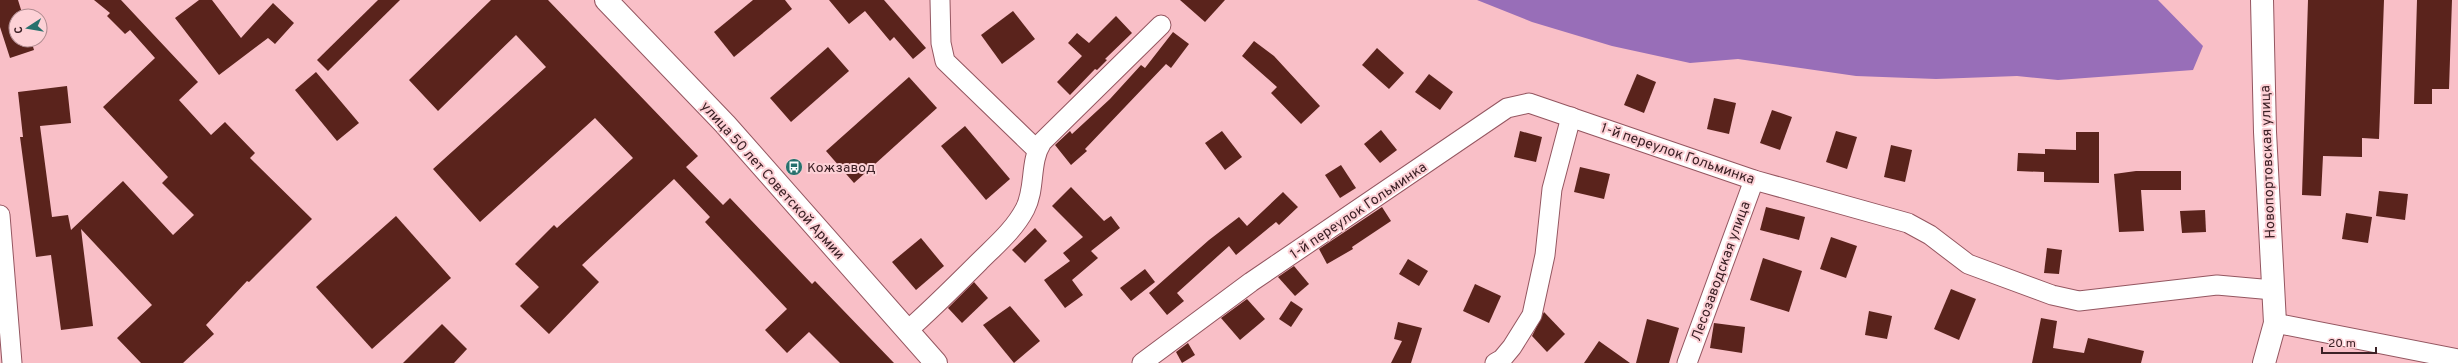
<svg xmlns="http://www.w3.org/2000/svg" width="2458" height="363" viewBox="0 0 2458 363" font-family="Overpass,sans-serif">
  <rect width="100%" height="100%" fill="#f9bfc7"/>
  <polygon fill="#986eb8" points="1477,0 2158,0 2203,46 2193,70 2058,80 2017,76 1936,79 1856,76 1738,59 1690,63 1612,46 1532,22"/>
  <g fill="#5a231c">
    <polygon points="0,0 18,0 23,16 16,16 16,40 31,40 34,50 10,58 0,27"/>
    <polygon points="94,0 121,0 198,82 179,100 211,135 225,122 255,153 250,158 312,219 249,282 247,281 206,325 214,334 183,363 141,363 117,338 152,305 81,229 93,326 61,330 51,255 36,257 20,137 23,137 18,92 67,86 71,123 40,126 52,217 68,215 71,230 123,181 173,235 194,215 162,183 168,177 103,107 155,58 130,30 125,34 107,16 110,13"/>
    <polygon points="199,0 212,0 241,38 273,3 294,23 275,44 268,38 219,75 175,18"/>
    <polygon points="378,0 400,0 328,71 317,60"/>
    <polygon points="491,0 548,0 698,156 686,167 723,205 730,198 812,284 815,281 894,363 840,363 809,332 787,353 765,330 787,309 705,222 710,217 674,179 582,265 599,282 549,334 520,306 539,287 515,264 554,225 557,228 633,158 595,118 480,222 433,169 546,67 516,35 438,111 409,80"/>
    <polygon points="753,0 785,0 792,9 734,57 714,32"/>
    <polygon points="829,0 884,0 926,48 913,59 894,37 890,41 865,11 849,24"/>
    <polygon points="1180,0 1225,0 1205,22"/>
    <polygon points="2308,0 2384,0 2379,139 2362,138 2362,157 2323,156 2321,196 2302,195"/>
    <polygon points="2417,0 2452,0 2449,89 2432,89 2432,104 2414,104"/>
    <polygon points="1013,11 1035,39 1002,64 981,35"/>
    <polygon points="1116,16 1132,33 1105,59 1107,60 1097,70 1095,69 1070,95 1057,82 1082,56 1068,43 1077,33 1089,43"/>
    <polygon points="1173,32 1189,44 1171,68 1166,64 1085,149 1087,151 1071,165 1055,145 1070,131 1072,134 1110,99 1141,65 1145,68"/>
    <polygon points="1254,41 1274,56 1320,106 1301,124 1271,93 1277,87 1242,56"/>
    <polygon points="828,47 849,71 791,122 770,98"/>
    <polygon points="1377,48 1404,73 1389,89 1362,65"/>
    <polygon points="316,72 359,123 337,141 295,90"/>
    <polygon points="1429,74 1453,92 1440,110 1415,92"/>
    <polygon points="1637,74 1656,82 1644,113 1624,105"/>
    <polygon points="909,77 937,108 854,183 826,151"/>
    <polygon points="1714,98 1736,103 1729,134 1707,129"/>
    <polygon points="1772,110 1792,117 1780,150 1760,143"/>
    <polygon points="965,126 1010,179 986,200 941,146"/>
    <polygon points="1381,130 1397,150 1380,163 1364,144"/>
    <polygon points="1222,131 1242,157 1225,170 1205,143"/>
    <polygon points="1520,131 1542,137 1536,162 1514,157"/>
    <polygon points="1836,131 1857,137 1847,169 1826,162"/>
    <polygon points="2076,132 2099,132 2099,183 2044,182 2044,172 2017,171 2018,153 2045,154 2045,149 2076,150"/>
    <polygon points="1891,145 1912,150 1905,182 1884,177"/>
    <polygon points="1341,165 1356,188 1340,198 1325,175"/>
    <polygon points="1580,167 1610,174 1604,199 1574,192"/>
    <polygon points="2136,171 2181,171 2181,190 2141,190 2144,231 2119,232 2114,174"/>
    <polygon points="1071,187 1104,221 1111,216 1120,228 1091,251 1098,258 1072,280 1083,295 1065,308 1044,280 1070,261 1063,253 1083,237 1052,206"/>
    <polygon points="2379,191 2408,194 2405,220 2376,216"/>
    <polygon points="1283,192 1298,207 1279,225 1276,222 1236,255 1229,246 1177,293 1184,301 1167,315 1149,293 1209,240 1239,217 1247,226"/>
    <polygon points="1382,207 1391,221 1352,247 1353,249 1327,264 1319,249"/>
    <polygon points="1766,207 1805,217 1799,240 1760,230"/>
    <polygon points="2205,210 2206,232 2182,233 2180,211"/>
    <polygon points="2346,213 2372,217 2368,243 2342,239"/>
    <polygon points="396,216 451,278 372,349 316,287"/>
    <polygon points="1035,228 1047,241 1025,263 1012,250"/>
    <polygon points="1831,237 1857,246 1846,278 1820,269"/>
    <polygon points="921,238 944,266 916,290 892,262"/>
    <polygon points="2047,248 2062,250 2059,274 2044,273"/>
    <polygon points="1763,258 1802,271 1789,312 1750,300"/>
    <polygon points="1408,259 1428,271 1419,286 1399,274"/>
    <polygon points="1294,266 1309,284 1295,296 1278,277"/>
    <polygon points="1145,269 1155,282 1131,301 1120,288"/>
    <polygon points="974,282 988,298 962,323 948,308"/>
    <polygon points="1475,284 1501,296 1489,323 1463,311"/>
    <polygon points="1951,289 1976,299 1959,340 1934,329"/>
    <polygon points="1247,299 1265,319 1240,340 1221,318"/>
    <polygon points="1291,301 1303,309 1291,327 1279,319"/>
    <polygon points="1010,306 1040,341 1014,363 983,325"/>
    <polygon points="1869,311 1892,316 1887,339 1865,335"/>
    <polygon points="1544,312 1565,334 1547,352 1532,336"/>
    <polygon points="2041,318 2057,321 2053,348 2084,353 2088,338 2144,351 2141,363 2032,363"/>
    <polygon points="1647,319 1679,328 1669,363 1636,363"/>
    <polygon points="1398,322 1422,328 1411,363 1391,363 1402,341 1394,339"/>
    <polygon points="1714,323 1745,327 1742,353 1710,348"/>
    <polygon points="442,324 467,349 454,363 403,363"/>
    <polygon points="1599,341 1630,363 1584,363"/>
    <polygon points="1188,343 1195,355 1182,363 1176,352"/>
  </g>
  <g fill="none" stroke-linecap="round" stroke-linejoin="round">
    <g stroke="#945660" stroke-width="21">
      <g id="street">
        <polyline points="940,0 941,43 945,61 1037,150"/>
        <polyline points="0,215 12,363"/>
        <polyline points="2275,323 2458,359"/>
        <path d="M907,331c25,-22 49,-46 72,-69 17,-17 35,-32 46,-53 11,-21 4,-47 17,-67l119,-117"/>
        <polyline points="1142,363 1251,282 1507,108 1529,103 1754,180 1908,223 1930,235 1968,264 2052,295 2079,301 2217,285 2273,290"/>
        <polyline points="1495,363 1502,359 1512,347 1532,315 1545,255 1552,189 1571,117"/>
        <polyline points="1687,363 1754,180"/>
      </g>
    </g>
    <g stroke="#945660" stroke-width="24">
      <g id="secondary">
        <polyline points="606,0 725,124 936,363"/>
        <polyline points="2262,0 2265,132 2275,323 2264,363"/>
      </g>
    </g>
    <use href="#street" stroke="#fff" stroke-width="19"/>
    <use href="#secondary" stroke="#fff" stroke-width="22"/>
  </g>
  <defs>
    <g id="bus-disc" transform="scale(0.9)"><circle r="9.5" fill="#27716d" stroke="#fdd1d6"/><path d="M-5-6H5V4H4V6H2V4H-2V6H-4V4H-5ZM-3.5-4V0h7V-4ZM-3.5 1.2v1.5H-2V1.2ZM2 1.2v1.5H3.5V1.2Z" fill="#fff"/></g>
  </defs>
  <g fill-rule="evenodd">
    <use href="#bus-disc" x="794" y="167"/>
  </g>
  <g text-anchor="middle" stroke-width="4" stroke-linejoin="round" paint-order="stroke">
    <g font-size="14" fill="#3c2126" stroke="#fdd1d6">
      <text transform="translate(1678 153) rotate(19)" y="5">1-й переулок Гольминка</text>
      <text transform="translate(2267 162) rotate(-92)" y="5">Новопортовская улица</text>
      <text transform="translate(773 180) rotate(48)" y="5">улица 50 лет Советской Армии</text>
      <text transform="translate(1358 210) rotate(-34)" y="5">1-й переулок Гольминка</text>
      <text transform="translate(1720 271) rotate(-70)" y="5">Лесозаводская улица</text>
    </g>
    <g font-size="14" fill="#3c2126" stroke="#fdd1d6" text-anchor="start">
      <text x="807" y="172">Кожзавод</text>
    </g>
  </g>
  <g transform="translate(28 28) rotate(258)"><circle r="19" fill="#fdd1d6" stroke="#b08b90"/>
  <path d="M0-3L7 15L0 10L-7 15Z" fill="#27716d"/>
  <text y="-6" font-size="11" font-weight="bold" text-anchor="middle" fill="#3c2126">С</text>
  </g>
  <path d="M2322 347v6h54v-6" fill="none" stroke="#3c2126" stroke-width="2"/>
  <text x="2328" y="347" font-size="12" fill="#3c2126" stroke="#fdd1d6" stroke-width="3" paint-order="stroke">20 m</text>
</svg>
